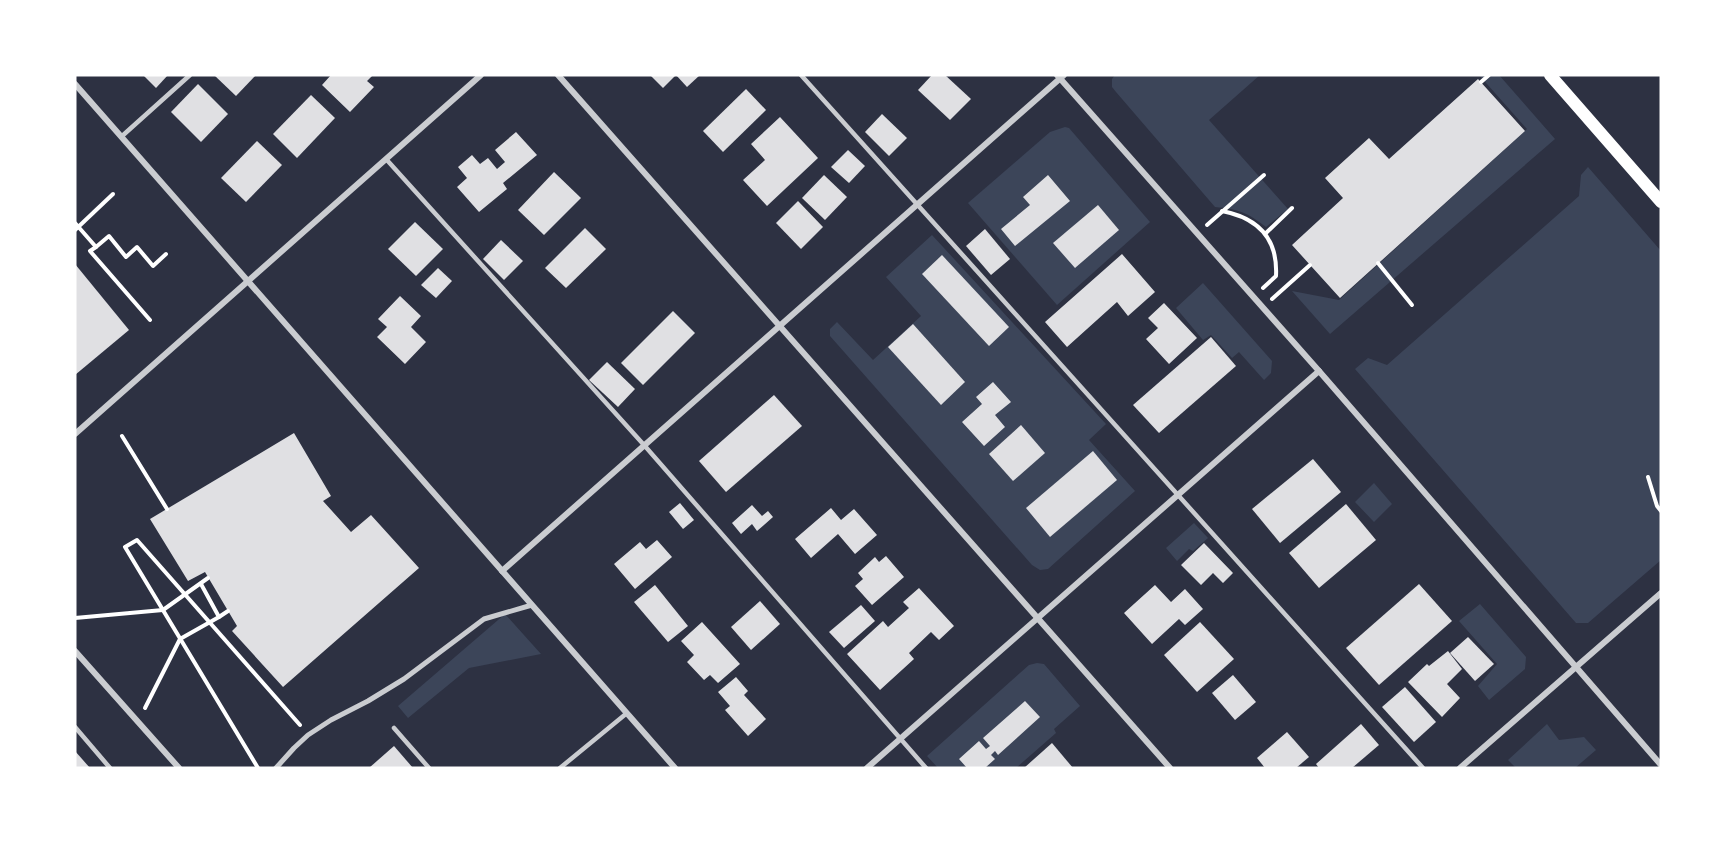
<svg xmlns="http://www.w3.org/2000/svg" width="1736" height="843" viewBox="0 0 1736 843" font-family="Lora,serif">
  <rect width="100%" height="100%" fill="#2d3142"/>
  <g fill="#3c4559">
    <path d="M1115,75h145l-51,45 79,89 -22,18c-18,-14 -27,-18 -51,-20l-99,-115 -4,-5v-8z"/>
    <polygon points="1479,75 1499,75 1555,139 1330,334 1292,291 1339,300 1527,129"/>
    <polygon points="1065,127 1069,128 1150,222 1057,305 968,203 1050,132"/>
    <polygon points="1588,167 1661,251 1661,560 1588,623 1576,623 1355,369 1368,358 1387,365 1579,196 1581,175"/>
    <polygon points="932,235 1106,424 1089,440 1135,491 1048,569 1040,570 1032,565 830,336 830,329 837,322 873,360 921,316 886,277"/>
    <polygon points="1203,283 1272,361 1271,373 1264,380 1239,352 1232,358 1211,335 1203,340 1176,308"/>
    <polygon points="1374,483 1392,504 1374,522 1355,502"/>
    <polygon points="1194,523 1208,538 1193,551 1189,549 1177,561 1166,548"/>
    <polygon points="1480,604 1526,657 1525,669 1489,700 1478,686 1497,664 1459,621"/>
    <polygon points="505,614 541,654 469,668 408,718 398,706"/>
    <polygon points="1037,663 1044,664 1080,706 1054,729 1056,733 1016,768 938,768 927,756 1029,665"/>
    <polygon points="1547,724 1559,740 1584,737 1596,750 1575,768 1516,768 1508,760"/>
  </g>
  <g fill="#e0e0e3">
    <polygon points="143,75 168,75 156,88"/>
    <polygon points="214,75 256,75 236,96"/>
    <polygon points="331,75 373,75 367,81 374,87 350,112 322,85"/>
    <polygon points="650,75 676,75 663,88"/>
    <polygon points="676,75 700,75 687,87"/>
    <polygon points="932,75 945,75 971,99 950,120 918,90"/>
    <polygon points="1478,79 1525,131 1340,298 1292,245 1343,198 1325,178 1369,138 1389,159"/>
    <polygon points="198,84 228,114 201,142 171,112"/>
    <polygon points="746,89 766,110 723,152 703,131"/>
    <polygon points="311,95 335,118 297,158 273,134"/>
    <polygon points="882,114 907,138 889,156 865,132"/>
    <polygon points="780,117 818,158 767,206 743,180 765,160 751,144"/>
    <polygon points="516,132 537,155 503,183 507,189 479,212 457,187 467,178 458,167 472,155 480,164 488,158 497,169 505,162 495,150"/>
    <polygon points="257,141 282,165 246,202 221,178"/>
    <polygon points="848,150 865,166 849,183 831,167"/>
    <polygon points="554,172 581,198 544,235 518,210"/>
    <polygon points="824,175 847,197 825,220 802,198"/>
    <polygon points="1048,175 1070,201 1015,246 1001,229 1030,205 1023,197"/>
    <polygon points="798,201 823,227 801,249 776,223"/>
    <polygon points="1098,205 1119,230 1075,268 1053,243"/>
    <polygon points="415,222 443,249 416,276 388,249"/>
    <polygon points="585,228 606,249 566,288 545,268"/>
    <polygon points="985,229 1010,259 991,275 966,246"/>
    <polygon points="501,240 523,261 504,280 483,259"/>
    <polygon points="1122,254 1155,292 1128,316 1117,302 1067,347 1045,322"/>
    <polygon points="942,255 1009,327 989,346 922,274"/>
    <polygon points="75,264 129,330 75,375"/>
    <polygon points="438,268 452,281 436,298 421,285"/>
    <polygon points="400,296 421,316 411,327 426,342 405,364 377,337 387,327 378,319"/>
    <polygon points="1164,303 1197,338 1169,364 1146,339 1158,328 1148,318"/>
    <polygon points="673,311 695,333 643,385 621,363"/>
    <polygon points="913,324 965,382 941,405 888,347"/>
    <polygon points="1211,337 1236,366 1159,433 1133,405"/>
    <polygon points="607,362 635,389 618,407 589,380"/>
    <polygon points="993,382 1011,402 995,415 1005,427 984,446 962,422 982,404 976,397"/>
    <polygon points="774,395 802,426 726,492 699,461"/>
    <polygon points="1021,425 1045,453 1013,481 989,454"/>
    <polygon points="294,433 331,496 323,501 351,532 371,515 419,568 283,687 232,631 237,626 205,572 188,581 150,519"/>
    <polygon points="1093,451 1117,480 1050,537 1026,508"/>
    <polygon points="1313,459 1341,492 1280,543 1252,509"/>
    <polygon points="680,503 694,520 683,529 669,512"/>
    <polygon points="1346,504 1376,540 1319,588 1289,553"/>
    <polygon points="752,505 762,516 768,511 773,517 757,531 752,524 741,534 732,523"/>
    <polygon points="831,508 841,520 854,509 877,535 855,554 838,534 811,558 795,539"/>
    <polygon points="657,540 672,557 635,589 614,564 640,542 646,549"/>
    <polygon points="1204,543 1233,573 1223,583 1213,573 1201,585 1181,565"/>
    <polygon points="886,556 904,577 872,605 855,586 863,579 858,573 875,557 879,562"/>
    <polygon points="1419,584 1452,621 1379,685 1346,648"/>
    <polygon points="655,585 688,626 668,642 634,602"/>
    <polygon points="1155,585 1171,602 1185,589 1203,609 1185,625 1179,619 1152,644 1124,613"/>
    <polygon points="919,588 954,626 939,640 931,632 909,653 914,659 880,690 847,654 883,621 888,627 909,608 903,602"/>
    <polygon points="760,601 780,624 751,650 731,627"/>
    <polygon points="861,605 875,621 844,648 829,632"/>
    <polygon points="702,622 740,664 718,683 710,675 704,680 687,662 694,655 681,641"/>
    <polygon points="1200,622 1234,659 1197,692 1164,655"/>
    <polygon points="1468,637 1494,664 1475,681 1450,653"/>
    <polygon points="1448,651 1462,669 1447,684 1460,698 1442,717 1408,682 1427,664 1429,666"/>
    <polygon points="1233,675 1256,702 1235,720 1212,693"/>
    <polygon points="736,677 748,691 744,695 766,719 748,736 725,710 730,706 718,692"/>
    <polygon points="1405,687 1436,722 1414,742 1382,707"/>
    <polygon points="1025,701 1040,717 998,755 995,751 991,755 995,759 985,768 967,768 959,759 979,741 986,749 990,746 983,738"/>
    <polygon points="1361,724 1379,745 1352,768 1319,768 1316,764"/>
    <polygon points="1287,732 1309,757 1296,768 1265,768 1257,758"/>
    <polygon points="1052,743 1073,768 1024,768"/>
    <polygon points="394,746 413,768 369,768"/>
    <polygon points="75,751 90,768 75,768"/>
  </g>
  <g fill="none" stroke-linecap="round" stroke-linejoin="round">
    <g stroke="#fff" stroke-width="4">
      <polyline points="1481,82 1489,75"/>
      <path d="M1222,211c36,7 56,27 54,65l-13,12"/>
      <polyline points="75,223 96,247 90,251 150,320"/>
      <polyline points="1207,225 1264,175"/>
      <polyline points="75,230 113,194"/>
      <polyline points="1266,233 1292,208"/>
      <polyline points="96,247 109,236 126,257 137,247 153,266 166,254"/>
      <polyline points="1378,263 1412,305"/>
      <polyline points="1272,299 1310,265"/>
      <polyline points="122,436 167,509"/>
      <polyline points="1648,477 1657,506 1661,511"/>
      <polyline points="219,617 228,611"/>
      <polyline points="75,618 163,610 208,578"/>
      <polyline points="145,708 180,639 219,617 201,584"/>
      <polyline points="258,768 125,547 137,540 300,725"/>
    </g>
    <g stroke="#caccd0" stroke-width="4.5">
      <polyline points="801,75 1423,768"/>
      <polyline points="121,137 190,75"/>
      <polyline points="386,159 644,445 926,768"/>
      <polyline points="75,727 110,768"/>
      <polyline points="394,728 429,768"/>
      <polyline points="560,768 627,713"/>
    </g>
    <polyline stroke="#caccd0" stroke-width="5" points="276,768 294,748 308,735 331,720 368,701 404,679 484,619 532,605"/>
    <g stroke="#caccd0" stroke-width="6">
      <polyline points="558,75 1170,768"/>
      <polyline points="1057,75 1319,371 1661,765"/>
      <polyline points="75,84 675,768"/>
      <polyline points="75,434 481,75"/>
      <polyline points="502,571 1064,75"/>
      <polyline points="75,651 179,768"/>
      <polyline points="867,768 1319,371"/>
      <polyline points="1460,768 1661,593"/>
    </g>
    <polyline stroke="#fff" stroke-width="12" points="1550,75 1661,202"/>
  </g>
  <rect width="1736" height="843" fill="none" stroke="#ffffff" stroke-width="153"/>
</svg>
